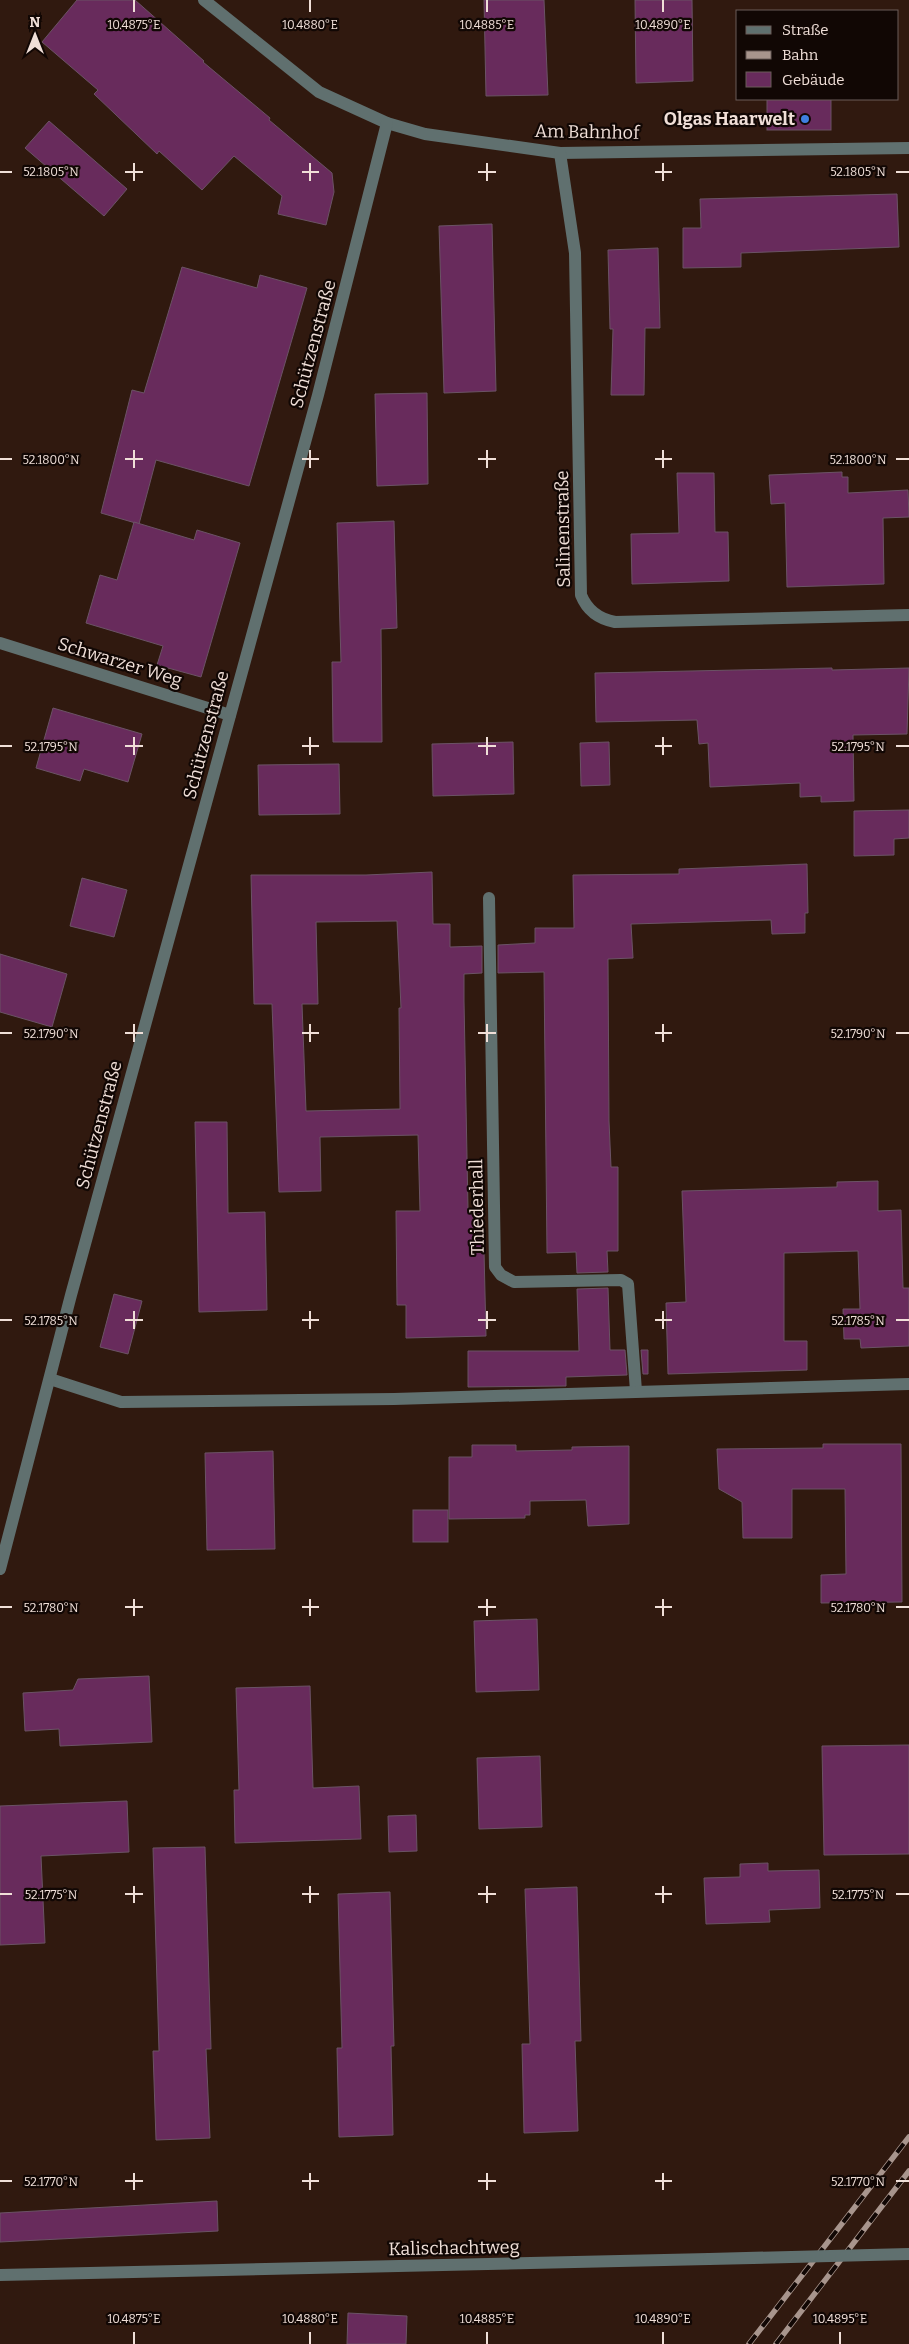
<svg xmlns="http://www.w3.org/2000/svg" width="909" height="2344" viewBox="0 0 909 2344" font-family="Bitter,serif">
  <rect width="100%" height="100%" fill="#30190f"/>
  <g fill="#682b5c" stroke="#6b5365" fill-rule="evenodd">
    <polygon points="77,0 135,0 204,61 203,62 270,118 269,120 332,173 334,192 326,225 278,214 282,196 234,156 202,190 159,151 157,154 94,94 98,90 42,42"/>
    <polygon points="484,0 544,0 548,95 486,96"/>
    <polygon points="635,0 692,0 693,81 636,83"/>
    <rect x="767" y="99" width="64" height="31"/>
    <polygon points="49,121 127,189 104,216 25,148"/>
    <polygon points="897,194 899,247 741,253 741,267 683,268 683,228 701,228 700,199"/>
    <polygon points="492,224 496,391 444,393 439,226"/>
    <polygon points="658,248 660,328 645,328 644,395 611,395 613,329 610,329 608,250"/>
    <polygon points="182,267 257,288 260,275 307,288 249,486 156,460 139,524 101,513 132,390 144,393"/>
    <polygon points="427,393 428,484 377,486 375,394"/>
    <polygon points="842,472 842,477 848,477 848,493 908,490 909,517 883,518 884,584 787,587 785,503 771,504 769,475"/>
    <polygon points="677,473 714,473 715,532 728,532 729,581 632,584 631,534 679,533"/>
    <polygon points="394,521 397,628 381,629 382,742 333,742 332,662 341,662 337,523"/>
    <polygon points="134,522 194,540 197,530 240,543 201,677 157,665 163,646 86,623 100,575 117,580"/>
    <polygon points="832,668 832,670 909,668 907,734 853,735 854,801 821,802 821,796 800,797 800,783 710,787 708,743 699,744 697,720 596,722 595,673"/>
    <polygon points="53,708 142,734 128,782 84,769 80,781 36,768"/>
    <polygon points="513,742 514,794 433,796 432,744"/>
    <polygon points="609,742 610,785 581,786 580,743"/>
    <polygon points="339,764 340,814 259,815 258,765"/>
    <polygon points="909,810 909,838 894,839 894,855 854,856 854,811"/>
    <polygon points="807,864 808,913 805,913 805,933 772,934 771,920 631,924 633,958 608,959 609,1121 611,1167 618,1167 618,1251 607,1251 608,1272 577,1273 576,1252 547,1253 544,972 498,973 498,945 535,943 535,928 574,928 573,875 679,874 679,869"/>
    <path d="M432,872l1,52h17v23l32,-1v27l-18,1v27l4,208 15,-1 3,128 -80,2v-33h-9l-1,-94h24l-2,-76 -98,2 1,54 -42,1 -7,-188h-18l-3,-129h115zM397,921l4,87h-2l1,101 -94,2 -4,-107h16l-2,-82z"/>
    <polygon points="82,878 127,890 114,937 70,926"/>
    <polygon points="0,954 67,974 52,1027 0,1012"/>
    <polygon points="195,1122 227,1122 228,1213 265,1212 267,1310 199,1312"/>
    <polygon points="878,1181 878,1211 901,1210 903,1288 909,1288 909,1346 861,1348 860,1339 844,1339 843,1309 860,1309 858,1251 784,1253 784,1341 807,1341 807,1370 668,1374 666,1303 686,1302 682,1191 837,1187 837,1182"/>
    <polygon points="608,1288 610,1350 625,1350 627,1375 566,1377 566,1386 468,1387 468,1351 579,1351 577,1289"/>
    <polygon points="114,1294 142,1301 128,1354 100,1347"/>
    <polygon points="641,1350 648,1350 648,1374 643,1374"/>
    <polygon points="823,1444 901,1444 902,1602 821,1603 821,1575 846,1574 845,1489 792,1489 792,1538 743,1538 742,1502 719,1489 717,1449 823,1448"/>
    <polygon points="472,1445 516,1445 516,1451 572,1450 572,1447 629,1446 629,1524 588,1526 586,1500 530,1501 530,1515 525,1515 525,1518 449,1519 449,1457 472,1457"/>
    <polygon points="273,1451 275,1549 207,1550 205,1453"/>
    <rect x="413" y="1510" width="35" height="32"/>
    <polygon points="537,1619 539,1690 476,1692 474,1621"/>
    <polygon points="149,1676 152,1742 60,1746 59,1729 25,1731 23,1693 73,1690 78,1679"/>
    <polygon points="310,1686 313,1788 359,1786 361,1839 235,1843 234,1790 239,1790 236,1688"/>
    <polygon points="909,1745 909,1854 824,1855 822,1746"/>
    <polygon points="540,1756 542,1827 479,1829 477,1758"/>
    <polygon points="127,1801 129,1852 41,1856 45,1943 0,1945 0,1806"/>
    <polygon points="416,1815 417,1851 389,1852 388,1816"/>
    <polygon points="205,1847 211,2049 206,2049 210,2138 156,2140 153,2051 159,2051 153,1848"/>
    <polygon points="768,1863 768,1871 819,1870 820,1908 769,1910 770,1922 706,1924 704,1878 740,1877 740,1864"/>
    <polygon points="577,1887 581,2041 575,2041 578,2131 524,2133 522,2044 530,2044 525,1889"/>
    <polygon points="390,1892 394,2046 391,2046 393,2135 339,2137 337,2048 342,2048 338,1894"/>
    <polygon points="217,2201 218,2231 0,2242 0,2213"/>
    <polygon points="348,2313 407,2316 406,2344 347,2344"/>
  </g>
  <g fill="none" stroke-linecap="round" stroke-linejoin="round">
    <g stroke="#60706f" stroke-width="12">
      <polyline points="204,0 319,92 387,123 425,134 560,153 909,148"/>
      <path d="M560,153l15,100 6,342c6,15 18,24 34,27l294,-7"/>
      <polyline points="0,643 230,715"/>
      <polyline points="489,898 495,1267 501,1275 514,1282 621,1280 628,1284 636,1391"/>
      <polyline points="50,1379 121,1402 394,1399 909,1384"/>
      <polyline points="0,1569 71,1295 318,395 387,123"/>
      <polyline points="0,2275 709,2259"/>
    </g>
    <g stroke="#a8958d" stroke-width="5.5">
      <g id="rail">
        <polyline points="749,2344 909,2137"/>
        <polyline points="776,2344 909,2171"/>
      </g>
    </g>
    <use href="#rail" stroke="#110704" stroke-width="4" stroke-dasharray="11" stroke-linecap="butt"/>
    <polyline stroke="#60706f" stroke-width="12" points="709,2259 909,2254"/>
  </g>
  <path fill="none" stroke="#f0dfd8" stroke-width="2" d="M134,0v12M310,0v12M487,0v12M663,0v12M134,163v18M310,163v18M487,163v18M663,163v18M0,172h12M125,172h18M302,172h17M478,172h18M655,172h17M896,172h13M134,450v18M310,450v18M487,450v18M663,450v18M0,459h12M125,459h18M302,459h17M478,459h18M655,459h17M896,459h13M134,737v18M310,737v18M487,737v18M663,737v18M0,746h12M125,746h18M302,746h17M478,746h18M655,746h17M896,746h13M134,1024v18M310,1024v18M487,1024v18M663,1024v18M0,1033h12M125,1033h18M302,1033h17M478,1033h18M655,1033h17M896,1033h13M134,1311v18M310,1311v18M487,1311v18M663,1311v18M0,1320h12M125,1320h18M302,1320h17M478,1320h18M655,1320h17M896,1320h13M134,1599v17M310,1599v17M487,1599v17M663,1599v17M0,1607h12M125,1607h18M302,1607h17M478,1607h18M655,1607h17M896,1607h13M134,1886v17M310,1886v17M487,1886v17M663,1886v17M0,1894h12M125,1894h18M302,1894h17M478,1894h18M655,1894h17M896,1894h13M134,2173v17M310,2173v17M487,2173v17M663,2173v17M0,2181h12M125,2181h18M302,2181h17M478,2181h18M655,2181h17M896,2181h13M134,2332v12M310,2332v12M487,2332v12M663,2332v12M840,2332v12"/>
  <circle fill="#3f7fe0" stroke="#110704" stroke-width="2" cx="805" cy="119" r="5"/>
  <g text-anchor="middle" stroke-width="4.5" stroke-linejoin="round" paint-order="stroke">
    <g font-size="18" font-weight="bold" fill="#f0dfd8" stroke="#110704" text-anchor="end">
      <text x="795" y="125">Olgas Haarwelt</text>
    </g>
    <g font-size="18" fill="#f0dfd8" stroke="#110704">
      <text transform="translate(587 132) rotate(1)" y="6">Am Bahnhof</text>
      <text transform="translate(313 344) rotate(-75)" y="6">Schützenstraße</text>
      <text transform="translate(563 529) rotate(-91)" y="6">Salinenstraße</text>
      <text transform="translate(120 662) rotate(17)" y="6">Schwarzer Weg</text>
      <text transform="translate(206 735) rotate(-75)" y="6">Schützenstraße</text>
      <text transform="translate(99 1125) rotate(-75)" y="6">Schützenstraße</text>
      <text transform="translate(477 1207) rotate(-91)" y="6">Thiederhall</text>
      <text transform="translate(454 2248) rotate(-1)" y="6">Kalischachtweg</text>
    </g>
  </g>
  <g font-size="12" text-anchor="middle" fill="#f0dfd8" stroke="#110704" stroke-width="4.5" stroke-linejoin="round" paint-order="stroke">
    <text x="134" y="29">10.4875°E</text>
    <text x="310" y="29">10.4880°E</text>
    <text x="487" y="29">10.4885°E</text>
    <text x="663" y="29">10.4890°E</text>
    <text x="51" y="176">52.1805°N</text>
    <text x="858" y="176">52.1805°N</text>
    <text x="51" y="464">52.1800°N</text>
    <text x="858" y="464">52.1800°N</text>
    <text x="51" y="751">52.1795°N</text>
    <text x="858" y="751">52.1795°N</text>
    <text x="51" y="1038">52.1790°N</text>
    <text x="858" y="1038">52.1790°N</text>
    <text x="51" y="1325">52.1785°N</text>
    <text x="858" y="1325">52.1785°N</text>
    <text x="51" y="1612">52.1780°N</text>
    <text x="858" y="1612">52.1780°N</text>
    <text x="51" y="1899">52.1775°N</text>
    <text x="858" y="1899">52.1775°N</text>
    <text x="51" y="2186">52.1770°N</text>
    <text x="858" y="2186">52.1770°N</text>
    <text x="134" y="2323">10.4875°E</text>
    <text x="310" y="2323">10.4880°E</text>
    <text x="487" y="2323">10.4885°E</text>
    <text x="663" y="2323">10.4890°E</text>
    <text x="840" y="2323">10.4895°E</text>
  </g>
  <rect x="736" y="10" width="162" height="90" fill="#110704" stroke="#6a5d59"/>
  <rect x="746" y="26" width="25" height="8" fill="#60706f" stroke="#6a5d59"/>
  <text x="782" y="35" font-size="15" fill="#f0dfd8">Straße</text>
  <rect x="746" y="51" width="25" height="8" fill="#a8958d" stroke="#6a5d59"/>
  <text x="782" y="60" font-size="15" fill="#f0dfd8">Bahn</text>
  <rect x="746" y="72" width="25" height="15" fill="#682b5c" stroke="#6a5d59"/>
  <text x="782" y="85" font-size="15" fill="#f0dfd8">Gebäude</text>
  <g transform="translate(35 35)" stroke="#110704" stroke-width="4" paint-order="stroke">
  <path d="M0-4L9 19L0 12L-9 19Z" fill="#f0dfd8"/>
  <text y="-8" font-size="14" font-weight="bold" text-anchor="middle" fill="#f0dfd8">N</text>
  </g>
</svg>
